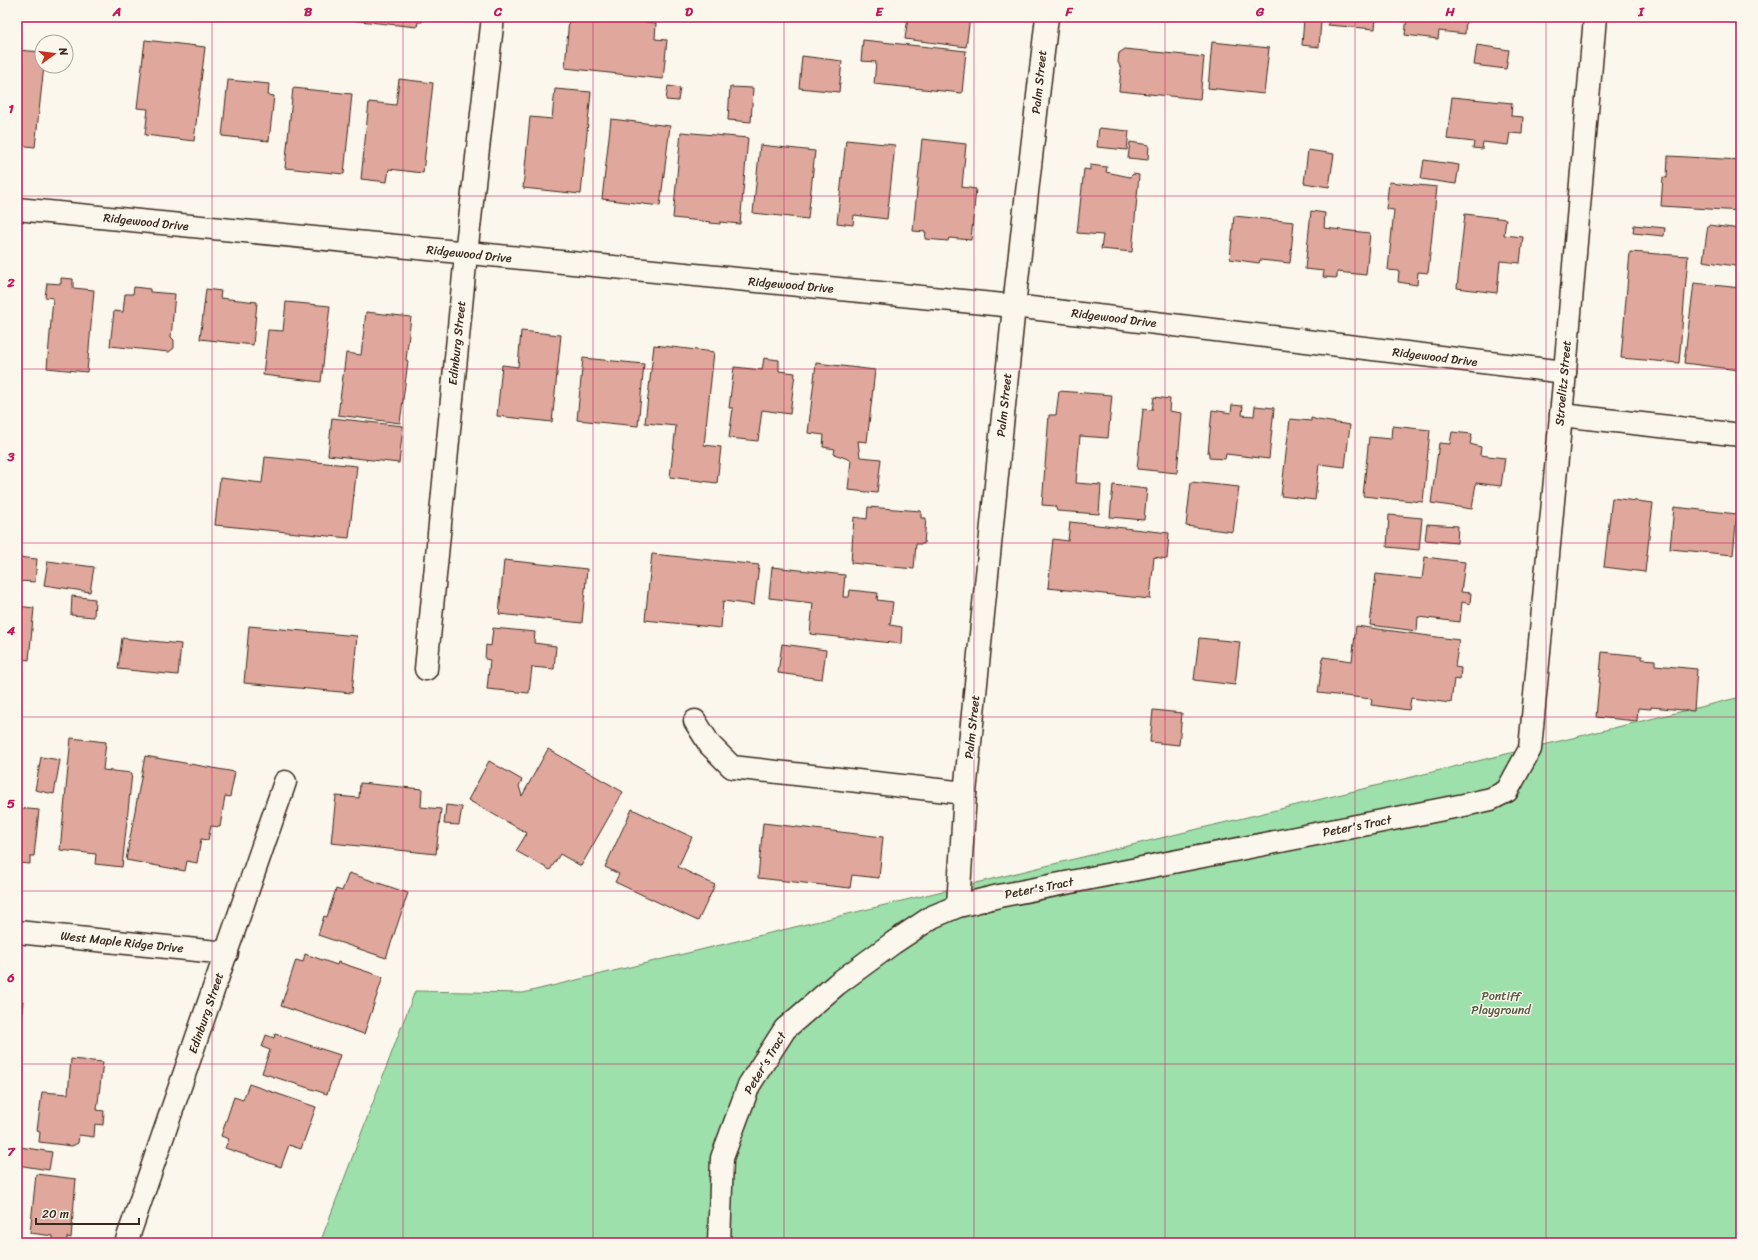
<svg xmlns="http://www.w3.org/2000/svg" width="1758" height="1260" viewBox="0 0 1758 1260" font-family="Sriracha,sans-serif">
  <rect width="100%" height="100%" fill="#fbf7ec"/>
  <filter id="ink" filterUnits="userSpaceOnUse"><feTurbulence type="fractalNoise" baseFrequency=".025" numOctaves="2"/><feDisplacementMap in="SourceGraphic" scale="8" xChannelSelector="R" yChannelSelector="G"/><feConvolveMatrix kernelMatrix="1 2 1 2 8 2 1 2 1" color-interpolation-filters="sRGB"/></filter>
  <g filter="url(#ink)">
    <polygon fill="#9de0ab" stroke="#6c8564" points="1741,697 1741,1243 320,1243 415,991 523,993"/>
    <g fill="#e0a79d" stroke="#3b2a1e">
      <polygon points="321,17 423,17 422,22 418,22 417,27"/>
      <polygon points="569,17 596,17 656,23 655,39 667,40 663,79 565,68"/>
      <polygon points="908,17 970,17 966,47 905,39"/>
      <polygon points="1329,17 1376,17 1375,29 1328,25"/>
      <polygon points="1407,17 1466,17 1465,34 1439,31 1438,39 1405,35"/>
      <polygon points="1304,19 1321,21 1319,47 1302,45"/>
      <polygon points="145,40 205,47 194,141 145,135 148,109 137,108"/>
      <polygon points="863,40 966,51 962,93 874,84 876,62 861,61"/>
      <polygon points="1212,42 1269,48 1264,94 1208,88"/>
      <polygon points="1477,45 1509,50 1506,69 1474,65"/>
      <polygon points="1125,49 1204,57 1200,99 1119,91 1121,69 1118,62 1119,53"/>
      <polygon points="17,50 42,52 42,66 44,66 35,147 17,145"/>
      <polygon points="802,56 842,61 839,92 799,88"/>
      <polygon points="399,79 433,83 423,173 389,169 387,182 361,179 369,102 396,105"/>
      <polygon points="228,80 269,84 268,95 274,96 269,141 222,136"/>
      <polygon points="668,86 680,88 678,101 666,100"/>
      <polygon points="730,87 753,88 751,122 728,120"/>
      <polygon points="293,88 352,94 344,174 285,168"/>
      <polygon points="555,89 591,92 581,194 523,188 530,117 552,119"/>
      <polygon points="1452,97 1512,103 1511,116 1523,117 1522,134 1510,133 1508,145 1483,142 1482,149 1473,148 1474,142 1447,139"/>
      <polygon points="611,119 670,126 660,206 602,199"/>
      <polygon points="1099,128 1129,131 1127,150 1097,147"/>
      <polygon points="681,132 748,138 740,224 720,222 720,224 710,223 711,222 673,218"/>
      <polygon points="922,139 966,144 962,187 976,189 971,240 949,238 948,241 925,239 926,232 913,231"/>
      <polygon points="846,140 895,145 887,219 854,215 853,225 837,223"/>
      <polygon points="1130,142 1149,145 1148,160 1128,158"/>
      <polygon points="760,145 815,151 808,219 753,213"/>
      <polygon points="1308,150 1334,154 1329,187 1304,183"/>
      <polygon points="1668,156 1741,160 1741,211 1661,206 1663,177 1667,178"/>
      <polygon points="1424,160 1459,165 1456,184 1421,179"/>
      <polygon points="1090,165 1107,167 1106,172 1130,177 1133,174 1139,175 1132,252 1101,249 1103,235 1077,233 1084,169 1090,170"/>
      <polygon points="1389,182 1437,187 1428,273 1418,272 1417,285 1398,282 1399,271 1388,270 1394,210 1386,209"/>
      <polygon points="1311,211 1325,213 1324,228 1370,233 1366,275 1337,272 1337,278 1323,277 1324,271 1305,269"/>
      <polygon points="1465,214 1506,219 1504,235 1523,237 1520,263 1500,261 1497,293 1457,288"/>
      <polygon points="1234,216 1294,222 1290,263 1260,260 1259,263 1230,259"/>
      <polygon points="1634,225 1665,228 1664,236 1633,233"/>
      <polygon points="1708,225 1741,229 1741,267 1703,261"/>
      <polygon points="1630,252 1688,256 1679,363 1621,358"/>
      <polygon points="61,278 73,279 73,288 94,290 87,372 47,368 53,298 45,297 47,283 61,284"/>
      <polygon points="1694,283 1741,288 1741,346 1738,370 1684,363"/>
      <polygon points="134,287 150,289 150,292 175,294 171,337 174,340 174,348 169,352 110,346 114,311 123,312 125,294 133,294"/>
      <polygon points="206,289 221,291 220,298 257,302 253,345 200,339"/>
      <polygon points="286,302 330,306 321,382 263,375 268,330 283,331"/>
      <polygon points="366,312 411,317 406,360 408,361 400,423 338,415 346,353 361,355"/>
      <polygon points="521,331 561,335 552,422 497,416 502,365 518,367"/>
      <polygon points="654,345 714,352 704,445 721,447 717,483 670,477 676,426 645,423"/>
      <polygon points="583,358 644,364 638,426 577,420"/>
      <polygon points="764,358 779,360 779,371 795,373 790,414 762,410 758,441 729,438 733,408 729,408 734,367 762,370"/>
      <polygon points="816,363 875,370 867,442 858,441 860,457 881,459 877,493 848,490 851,460 834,454 835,449 823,447 824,435 808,433"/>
      <polygon points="1059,391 1112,395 1108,438 1080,436 1076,483 1101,485 1099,514 1057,511 1055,506 1042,505 1049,415 1056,415"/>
      <polygon points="1154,397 1170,399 1169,411 1182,413 1177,473 1137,469 1143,409 1152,410"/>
      <polygon points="1232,405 1243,406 1242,415 1254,416 1255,406 1274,408 1269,459 1226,454 1225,459 1209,458 1209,453 1208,453 1212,410 1231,413"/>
      <polygon points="332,418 403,426 399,463 328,455"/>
      <polygon points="1311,418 1318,420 1350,425 1345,467 1319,464 1315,500 1281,496 1290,419 1311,421"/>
      <polygon points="1392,426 1430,430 1423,502 1363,496 1369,437 1391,439"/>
      <polygon points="1452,432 1472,434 1470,444 1481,447 1480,455 1505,458 1501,486 1476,483 1472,509 1431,503 1439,443 1450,444"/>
      <polygon points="265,457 357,466 349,538 215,525 220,478 262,483"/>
      <polygon points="1191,482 1239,487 1233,532 1186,526"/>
      <polygon points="1113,485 1147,489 1144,520 1110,517"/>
      <polygon points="1612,498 1653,503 1645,572 1604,567"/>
      <polygon points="868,507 921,511 921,518 926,518 924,544 916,544 914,569 851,563 854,517 867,519"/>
      <polygon points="1674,507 1737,514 1733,555 1670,549"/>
      <polygon points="1389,515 1422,518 1419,550 1387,547"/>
      <polygon points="1070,522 1169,533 1167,559 1154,557 1150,599 1048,588 1053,539 1068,541"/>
      <polygon points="1427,524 1458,526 1457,543 1425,540"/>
      <polygon points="652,554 759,565 754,605 723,601 721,628 645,620"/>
      <polygon points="17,557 37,559 35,582 17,581"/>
      <polygon points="1425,557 1465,562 1461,592 1471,593 1470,604 1462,602 1460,622 1418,617 1417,631 1370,625 1376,574 1422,579"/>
      <polygon points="504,560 587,569 582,623 499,614"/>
      <polygon points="48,561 94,567 90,592 44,585"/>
      <polygon points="772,567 845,575 843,597 849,597 850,590 878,593 877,600 893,602 890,625 902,627 901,644 810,634 813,603 769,598"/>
      <polygon points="72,596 95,599 94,617 71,615"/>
      <polygon points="17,606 34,608 29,660 17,658"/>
      <polygon points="249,626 357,636 352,693 244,683"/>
      <polygon points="1356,626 1459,640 1455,667 1461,668 1460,680 1454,679 1451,703 1411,698 1409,710 1371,705 1372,699 1318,693 1323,657 1352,661"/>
      <polygon points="493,628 535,632 534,643 556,646 554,669 532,667 529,693 487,689 490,660 485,659 486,645 491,646"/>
      <polygon points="122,638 181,644 178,675 118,669"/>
      <polygon points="1199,638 1240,642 1235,685 1194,680"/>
      <polygon points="782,644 826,650 822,679 778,673"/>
      <polygon points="1602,652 1642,656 1642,659 1655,660 1655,665 1697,669 1694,711 1651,707 1651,709 1638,708 1637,721 1596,717"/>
      <polygon points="1153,710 1182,713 1179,745 1150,742"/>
      <polygon points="71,738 106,742 103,770 132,773 122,867 95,864 96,854 60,850"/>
      <polygon points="548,749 623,792 581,866 560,854 550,870 516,851 527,833 468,800 489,761 522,780 519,786 522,796"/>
      <polygon points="145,756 235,772 230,797 225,796 220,827 211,826 208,840 201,839 197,863 187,861 185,871 126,860"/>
      <polygon points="41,757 60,760 54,794 35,790"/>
      <polygon points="360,783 422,789 421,807 441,809 436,854 331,843 336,796 359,798"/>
      <polygon points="446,805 462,807 459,825 444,824"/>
      <polygon points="17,808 39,810 34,856 30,856 30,864 18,863"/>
      <polygon points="632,809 692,837 678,867 715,885 698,921 615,882 619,874 605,867"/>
      <polygon points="763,823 883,837 879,878 852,875 850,888 758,878"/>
      <polygon points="349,873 408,893 386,958 318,935 324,916 327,917 336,889 342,891"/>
      <polygon points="305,954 337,965 338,962 383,977 364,1034 281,1006 296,960 303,962"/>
      <polygon points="17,1000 23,1001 17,1057"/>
      <polygon points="275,1034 340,1055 327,1094 262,1073 270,1050 262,1047 266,1035 274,1038"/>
      <polygon points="71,1059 103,1062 97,1110 104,1111 103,1125 95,1124 94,1137 79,1135 78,1143 72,1146 39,1142 40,1132 37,1131 42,1092 68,1094"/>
      <polygon points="249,1084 316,1107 301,1149 289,1145 281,1167 225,1148 229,1139 221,1136 234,1097 243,1100"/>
      <polygon points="20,1147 52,1152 49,1170 17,1165"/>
      <polygon points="36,1174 76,1179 71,1238 67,1237 67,1243 53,1243 53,1236 30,1233"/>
    </g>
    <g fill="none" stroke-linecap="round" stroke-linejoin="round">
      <g stroke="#3b2a1e" stroke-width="25">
        <g id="minor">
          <polyline points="17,209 1014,306 1565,372"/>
          <polyline points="1561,415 1741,435"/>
          <polyline points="426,669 466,254 493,17"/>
          <polyline points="695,721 710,745 732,767 965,793"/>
          <polyline points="958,906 965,793 1014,306 1047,17"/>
          <polyline points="17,932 227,953"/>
          <polyline points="126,1243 285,782"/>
          <polyline points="719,1243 722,1158 749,1085 785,1029 837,984 893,943 932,917 958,906 999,896 1464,805 1491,799 1507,791 1530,749 1565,372 1595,17"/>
        </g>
      </g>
      <use href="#minor" stroke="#fbf7ec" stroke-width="22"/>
    </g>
  </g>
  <path fill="none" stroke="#c2185b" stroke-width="1" stroke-opacity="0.55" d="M212,17v1226M403,17v1226M593,17v1226M784,17v1226M974,17v1226M1165,17v1226M1355,17v1226M1546,17v1226M17,196h1724M17,369h1724M17,543h1724M17,717h1724M17,891h1724M17,1064h1724"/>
  <g text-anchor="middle" stroke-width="3" stroke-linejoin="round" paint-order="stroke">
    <g font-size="12" fill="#3b2a1e" stroke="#fbf7ec">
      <text transform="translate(1039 82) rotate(-84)" y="4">Palm Street</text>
      <text transform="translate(146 222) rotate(6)" y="4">Ridgewood Drive</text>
      <text transform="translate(469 254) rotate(6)" y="4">Ridgewood Drive</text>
      <text transform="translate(791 285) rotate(5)" y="4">Ridgewood Drive</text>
      <text transform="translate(1114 318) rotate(7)" y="4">Ridgewood Drive</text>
      <text transform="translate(457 343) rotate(-84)" y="4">Edinburg Street</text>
      <text transform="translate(1435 357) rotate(7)" y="4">Ridgewood Drive</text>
      <text transform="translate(1563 383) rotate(-85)" y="4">Stroelitz Street</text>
      <text transform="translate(1004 405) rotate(-84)" y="4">Palm Street</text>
      <text transform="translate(972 727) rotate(-84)" y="4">Palm Street</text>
      <text transform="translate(1357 826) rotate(-11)" y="4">Peter's Tract</text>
      <text transform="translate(1039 888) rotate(-11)" y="4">Peter's Tract</text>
      <text transform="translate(122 942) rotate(6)" y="4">West Maple Ridge Drive</text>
      <text transform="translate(206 1013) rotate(-71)" y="4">Edinburg Street</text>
      <text transform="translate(765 1063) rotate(-59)" y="4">Peter's Tract</text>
    </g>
    <g font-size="12" fill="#545841" stroke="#fbf7ec">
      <text x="1501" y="1000">Pontiff<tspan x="1501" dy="14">Playground</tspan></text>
    </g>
  </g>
  <rect width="1758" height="1260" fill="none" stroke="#fbf7ec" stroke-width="44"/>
  <g transform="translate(54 54) rotate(76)"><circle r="19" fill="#fbf7ec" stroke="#aea59a"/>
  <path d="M0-3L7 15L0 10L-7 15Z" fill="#c8321e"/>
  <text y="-6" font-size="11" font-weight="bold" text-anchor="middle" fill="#3b2a1e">N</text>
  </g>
  <path d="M36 1218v6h103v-6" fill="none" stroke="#3b2a1e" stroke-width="2"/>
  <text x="42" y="1218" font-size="12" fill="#3b2a1e" stroke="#fbf7ec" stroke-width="3" paint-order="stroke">20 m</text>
  <rect x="22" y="22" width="1714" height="1216" fill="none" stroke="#c2185b" stroke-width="1.5"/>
  <g font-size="13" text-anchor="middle" font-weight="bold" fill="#c2185b">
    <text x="117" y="16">A</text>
    <text x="308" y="16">B</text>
    <text x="498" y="16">C</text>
    <text x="689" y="16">D</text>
    <text x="879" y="16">E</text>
    <text x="1069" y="16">F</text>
    <text x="1260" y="16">G</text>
    <text x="1450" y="16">H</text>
    <text x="1641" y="16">I</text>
    <text x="11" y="113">1</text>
    <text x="11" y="287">2</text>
    <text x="11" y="461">3</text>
    <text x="11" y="635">4</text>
    <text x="11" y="808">5</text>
    <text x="11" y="982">6</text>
    <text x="11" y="1156">7</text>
  </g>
</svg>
